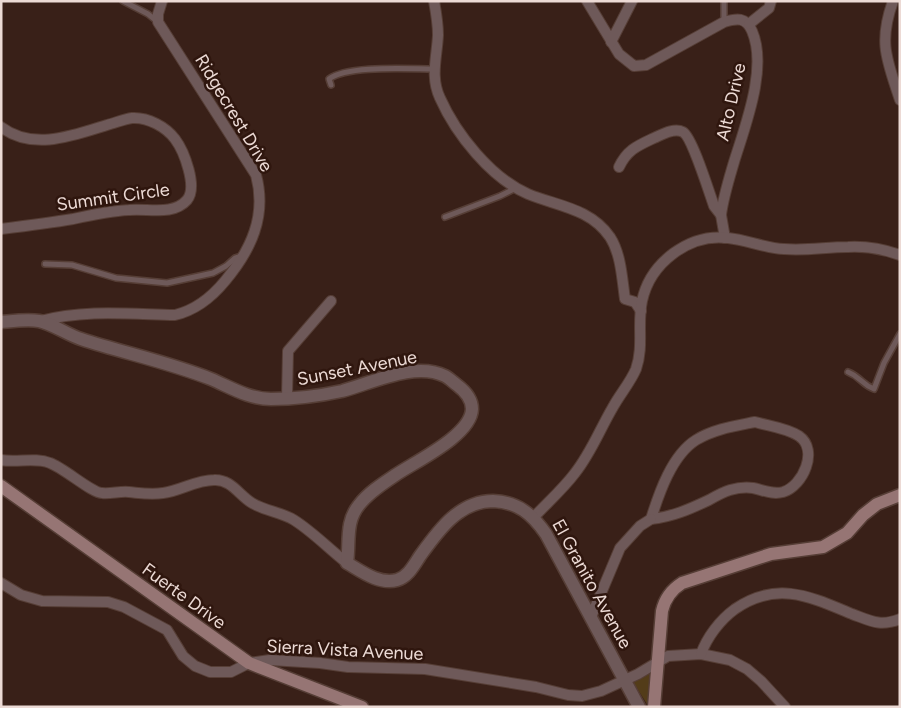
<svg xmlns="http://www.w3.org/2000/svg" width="901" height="708" viewBox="0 0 901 708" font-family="Figtree,sans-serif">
  <rect width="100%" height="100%" fill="#392018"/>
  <polygon fill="#533c19" points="651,668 648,704 647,704 631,679"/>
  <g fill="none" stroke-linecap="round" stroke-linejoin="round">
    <g stroke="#563e36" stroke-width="8">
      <g id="service">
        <polyline points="123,1 148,14 158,22"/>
        <polyline points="724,1 724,22"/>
        <path d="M331,85l-2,-6c18,-14 80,-10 104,-10"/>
        <polyline points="445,217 500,196 516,188"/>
        <polyline points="45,264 72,265 116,278 167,283 213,273 226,266 235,258 241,256"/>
        <path d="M848,372c13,5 13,12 26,17l10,-26 16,-29"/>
      </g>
    </g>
    <g stroke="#563e36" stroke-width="12">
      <g id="minor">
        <path d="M434,1c2,11 4,23 4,34 -1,22 -8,42 2,63 16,36 51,80 88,96 29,12 62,14 82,43 11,17 12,41 15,62l10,3 6,9"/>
        <path d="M587,1l32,53 15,12 12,-1 78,-43c13,-4 22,-5 28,9 16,37 -7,95 -18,131 -5,17 -11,36 -13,53"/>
        <path d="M893,1c-15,42 -6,59 7,99"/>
        <polyline points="749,24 769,8 771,1"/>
        <polyline points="611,42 632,1"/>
        <path d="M1,127c32,24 71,9 106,-2 8,-2 17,-6 25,-7 16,-1 34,9 43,21 9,12 23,48 12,61 -14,16 -39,8 -58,10 -19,1 -38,5 -56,9 -24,4 -48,7 -72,10"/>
        <path d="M619,167c8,-17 18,-21 35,-29 7,-3 20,-11 29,-6 9,5 26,60 31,74l7,9 4,23"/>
        <path d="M40,321c44,-12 90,-7 135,-6 21,-5 36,-17 50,-34 26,-31 42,-65 31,-106l-98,-153v-8l4,-13"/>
        <polyline points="287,398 288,351 331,301"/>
        <path d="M755,422c14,4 32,6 44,14 20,14 4,50 -16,56 -11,3 -20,-2 -30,-4 -8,-1 -16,0 -23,2 -7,2 -14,6 -21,10 -19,9 -37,17 -58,19 8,-26 21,-64 45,-79 18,-11 39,-14 59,-18z"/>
        <path d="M1,460c16,3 34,-3 49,3 14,5 42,30 52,30 9,1 18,-2 27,-1 11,1 22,3 34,1 17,-2 33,-13 51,-13 17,-1 25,15 38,23 13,8 29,9 42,17 19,12 35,29 53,43"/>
        <path d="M534,517c14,-15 29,-28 41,-44 16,-20 25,-44 38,-66 7,-13 17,-24 23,-38 8,-23 1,-45 6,-68 8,-38 47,-68 86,-63 19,2 37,10 56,11 22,2 42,-2 64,-2 18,-1 35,2 52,8"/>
        <polyline points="1,583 21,595 42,601 108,602 124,607 167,630 183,656 195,666 210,672 231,672 249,663 270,660 320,663 348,667 425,669 536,687 568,695 582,696 601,691 638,674 668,656 701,654 730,660 747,669 761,681 785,707"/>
        <polyline points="591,617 620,548 640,526 651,519"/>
        <path d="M701,654c6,-17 19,-34 34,-45 42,-29 76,-12 117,5 19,7 28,13 48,5"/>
      </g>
    </g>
    <g stroke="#563e36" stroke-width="15">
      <path id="tertiary" d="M1,322c12,-1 27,-3 38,-1 12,2 29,14 42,18 43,14 87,23 130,40 19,8 38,20 60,20 24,0 48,-3 71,-8 30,-8 73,-30 103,-15 4,2 8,6 12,9 8,6 15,14 15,24 -1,27 -58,53 -78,67 -12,8 -26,17 -35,29 -14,17 -9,37 -12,58 14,8 32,22 50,17 11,-3 17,-15 23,-24 18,-25 39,-55 73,-55 25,1 39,13 53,33l93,173"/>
    </g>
    <g stroke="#563e36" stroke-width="15">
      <g id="secondary">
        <polyline points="1,486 249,663 362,707"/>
        <path d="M654,707l8,-96c3,-13 9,-21 20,-28l89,-29 52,-7 24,-14 16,-18 14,-11 23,-9"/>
      </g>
    </g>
    <use href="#service" stroke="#6e5959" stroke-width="5"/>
    <use href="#minor" stroke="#6e5959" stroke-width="10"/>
    <use href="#tertiary" stroke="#6e5959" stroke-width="12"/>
    <use href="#secondary" stroke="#967574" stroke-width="12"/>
  </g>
  <g text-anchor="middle" stroke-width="5" stroke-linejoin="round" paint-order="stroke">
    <g font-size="18" fill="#ecdad5" stroke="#2f160e">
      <text transform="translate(731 102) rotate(-77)" y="6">Alto Drive</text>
      <text transform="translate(234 113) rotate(59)" y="6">Ridgecrest Drive</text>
      <text transform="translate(113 197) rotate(-8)" y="6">Summit Circle</text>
      <text transform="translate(357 368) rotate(-11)" y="6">Sunset Avenue</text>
      <text transform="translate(592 584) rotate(61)" y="6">El Granito Avenue</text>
      <text transform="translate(184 596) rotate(36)" y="6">Fuerte Drive</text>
      <text transform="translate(345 650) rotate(3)" y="6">Sierra Vista Avenue</text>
    </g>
  </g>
  <rect width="901" height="708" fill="none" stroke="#ecdad5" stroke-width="5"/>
</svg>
